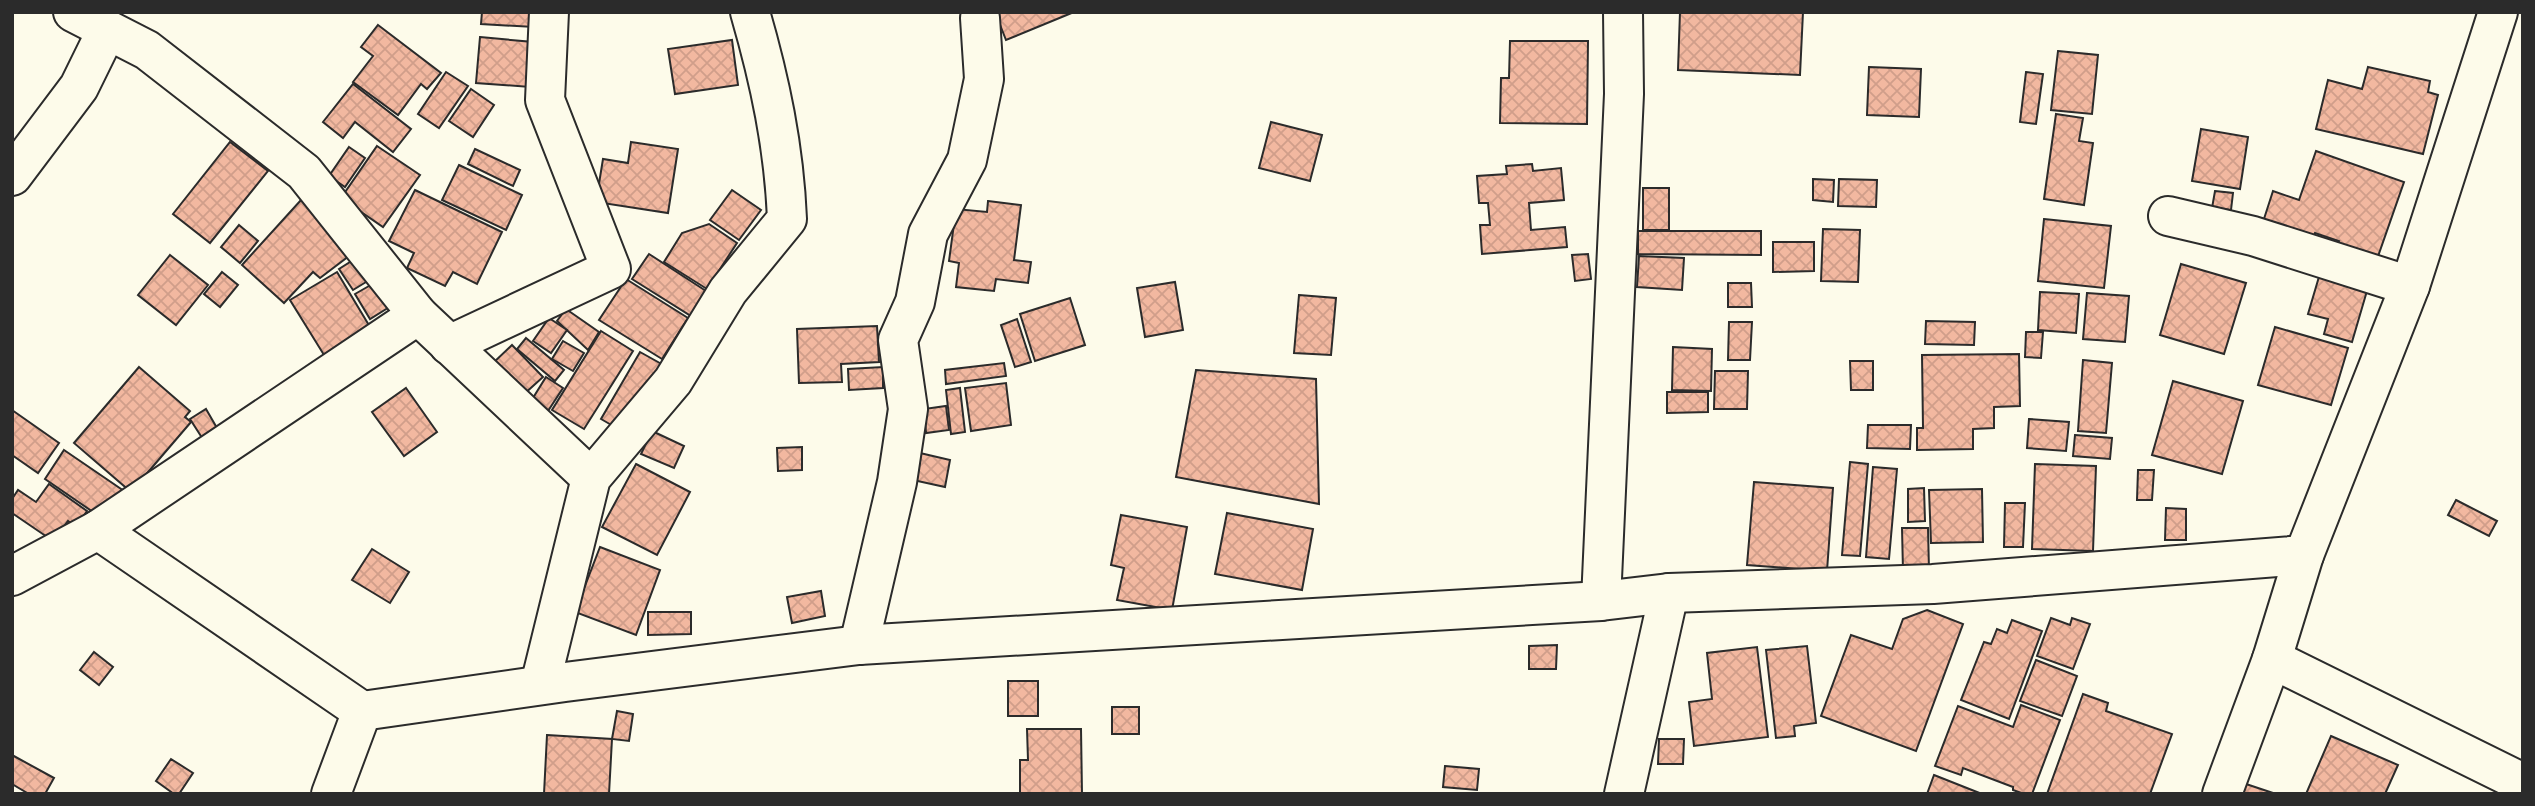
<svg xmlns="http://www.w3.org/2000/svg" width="2535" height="806" viewBox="0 0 2535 806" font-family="'Exo 2',sans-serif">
  <defs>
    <pattern id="building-cross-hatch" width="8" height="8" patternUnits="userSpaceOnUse" patternTransform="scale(1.75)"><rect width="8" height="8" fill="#f2b8a0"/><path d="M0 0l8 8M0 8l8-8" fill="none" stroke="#d09e8a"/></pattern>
  </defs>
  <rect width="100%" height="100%" fill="#fdfbea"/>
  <g fill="url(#building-cross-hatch)" stroke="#2b2b2b" stroke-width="2">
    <polygon points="482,12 535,12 534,27 481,24"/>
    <polygon points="995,12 1074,12 1006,40"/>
    <polygon points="1680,12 1803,12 1800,75 1678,70"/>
    <polygon points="378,25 441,73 427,89 421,84 398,115 353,82 373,56 361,47"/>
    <polygon points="480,37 533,42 530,87 476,83"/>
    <polygon points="732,40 738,85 675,94 668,49"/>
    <polygon points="1510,41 1588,41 1587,124 1500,123 1501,78 1509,78"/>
    <polygon points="2058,51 2098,55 2092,114 2051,110"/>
    <polygon points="1869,67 1921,69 1919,117 1867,115"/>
    <polygon points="2368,67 2430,81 2428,92 2438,95 2423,154 2316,129 2328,80 2362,89"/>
    <polygon points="446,72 468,86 439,128 418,114"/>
    <polygon points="2026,72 2043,74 2036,124 2020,122"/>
    <polygon points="353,84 411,129 393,152 355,122 343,138 323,122"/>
    <polygon points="471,89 494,105 473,137 449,121"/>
    <polygon points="2056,114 2083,118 2079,141 2093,143 2084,205 2044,199"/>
    <polygon points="1271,122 1322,135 1310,181 1259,168"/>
    <polygon points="2201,129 2248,137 2240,189 2192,181"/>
    <polygon points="230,142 268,171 210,243 173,214"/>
    <polygon points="631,142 678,149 668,213 596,202 603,159 628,163"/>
    <polygon points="377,146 420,175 383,227 341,198"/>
    <polygon points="349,147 365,158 345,187 329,176"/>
    <polygon points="475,149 520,170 513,186 468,164"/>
    <polygon points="2316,151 2404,182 2375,265 2335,251 2339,241 2315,233 2312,242 2262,225 2273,191 2299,200"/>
    <polygon points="1532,164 1533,171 1561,168 1564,200 1529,203 1531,230 1565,227 1567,247 1482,254 1480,225 1490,225 1488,203 1479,203 1477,176 1507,174 1506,166"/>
    <polygon points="459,165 522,195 506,230 442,200"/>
    <polygon points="1813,179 1834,180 1833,202 1813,200"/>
    <polygon points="1839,179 1877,180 1876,207 1838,206"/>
    <rect x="1643" y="188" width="26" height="42"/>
    <polygon points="415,190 502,232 477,284 453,272 445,286 407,268 414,253 389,241"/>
    <polygon points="732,190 761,210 739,240 710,220"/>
    <polygon points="2215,191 2233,193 2231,210 2212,208"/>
    <polygon points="301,200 353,253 320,278 313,272 284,303 242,265"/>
    <polygon points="988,201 1021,205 1014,260 1031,262 1028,283 996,279 994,291 956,287 959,263 949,261 956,209 987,212"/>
    <polygon points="2044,219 2111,226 2104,288 2038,281"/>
    <polygon points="709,224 737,243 707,289 664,262 682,233"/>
    <polygon points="239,225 258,241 240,263 221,247"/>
    <polygon points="1823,229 1860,230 1858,282 1821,281"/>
    <polygon points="1638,231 1761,231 1761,255 1638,254"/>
    <polygon points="1773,242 1814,242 1814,271 1773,272"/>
    <polygon points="649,254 706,291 691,316 632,279"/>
    <polygon points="1588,254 1591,279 1575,281 1572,255"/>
    <polygon points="170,255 208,285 176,325 138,295"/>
    <polygon points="1639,256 1684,258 1682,290 1637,287"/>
    <polygon points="358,257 371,279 353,290 339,269"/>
    <polygon points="2181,264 2246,283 2224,354 2160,335"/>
    <polygon points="2321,270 2369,284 2352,342 2324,334 2328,319 2308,314"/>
    <polygon points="222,272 238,285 220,307 204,294"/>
    <polygon points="337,272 370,327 324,355 290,300"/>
    <polygon points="626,279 688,318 662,359 599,320"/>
    <polygon points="376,282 391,306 370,319 355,294"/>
    <polygon points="1175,282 1183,330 1145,337 1137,288"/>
    <polygon points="1728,283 1751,283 1752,307 1728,307"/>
    <polygon points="2040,292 2079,294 2076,333 2038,330"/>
    <polygon points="2087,293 2129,296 2125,342 2083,339"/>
    <polygon points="1299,295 1336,298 1331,355 1294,353"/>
    <polygon points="1070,298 1085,345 1035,361 1020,314"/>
    <polygon points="566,309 599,332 588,350 557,321"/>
    <polygon points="549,318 567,330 551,353 533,341"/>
    <polygon points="1017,319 1031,362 1015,367 1001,325"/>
    <polygon points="1926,321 1975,322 1974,345 1925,344"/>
    <polygon points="1729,322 1752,322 1750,360 1728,360"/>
    <polygon points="877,326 879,362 841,364 842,382 799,383 797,329"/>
    <polygon points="2275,327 2348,348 2331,405 2258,385"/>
    <polygon points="601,331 633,351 584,429 552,410"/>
    <polygon points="2026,332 2043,332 2041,358 2025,357"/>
    <polygon points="526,338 564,370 555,381 517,349"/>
    <polygon points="563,341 584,353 573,371 552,359"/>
    <polygon points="512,345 543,377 523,395 492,364"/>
    <polygon points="1673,347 1712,349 1711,391 1672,390"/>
    <polygon points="640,352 667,367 627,434 601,419"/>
    <polygon points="2019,354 2020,406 1994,407 1994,428 1973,429 1973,449 1917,450 1917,428 1923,428 1922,355"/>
    <polygon points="2083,360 2112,363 2106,433 2078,431"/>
    <polygon points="1850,361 1873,361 1873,390 1851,390"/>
    <polygon points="1004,363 1006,376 946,384 945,370"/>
    <polygon points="139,367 190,411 185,417 191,422 131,492 74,443"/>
    <polygon points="883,367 883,388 849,390 848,369"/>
    <polygon points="1196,370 1316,379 1319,504 1176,477"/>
    <polygon points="1715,371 1748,371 1747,409 1714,409"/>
    <polygon points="546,377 563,388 544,417 528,406"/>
    <polygon points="2173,381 2243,401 2222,474 2152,455"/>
    <polygon points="1006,383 1011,425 971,431 965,388"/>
    <polygon points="406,388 437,432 404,456 372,412"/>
    <polygon points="960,388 965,432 951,434 946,390"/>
    <polygon points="1667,392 1708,392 1708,412 1667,413"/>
    <polygon points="946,406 949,430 926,433 924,409"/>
    <polygon points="206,409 221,435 206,444 190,419"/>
    <polygon points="12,410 59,443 38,473 12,455"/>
    <polygon points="2029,419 2069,422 2066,451 2027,448"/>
    <polygon points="1868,425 1911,425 1910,449 1867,448"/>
    <polygon points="652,431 684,446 674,468 641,454"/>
    <polygon points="2075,435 2112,438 2110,459 2073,456"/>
    <polygon points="802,447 802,470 778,471 777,448"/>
    <polygon points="64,450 124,491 93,512 45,479"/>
    <polygon points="920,453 950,460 945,487 913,480"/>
    <polygon points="1850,462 1868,464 1860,556 1842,555"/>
    <polygon points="636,464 690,492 657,555 602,527"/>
    <polygon points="2035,464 2096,466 2093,551 2032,549"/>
    <polygon points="1873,467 1897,469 1889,559 1866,557"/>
    <polygon points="2138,470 2154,470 2152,500 2137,500"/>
    <polygon points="1754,482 1833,488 1827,571 1747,565"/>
    <polygon points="49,484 87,511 76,527 68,521 53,541 12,513 12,499 18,490 36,502"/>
    <polygon points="1924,488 1925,521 1908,522 1908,489"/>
    <polygon points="1982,489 1983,542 1931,543 1929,490"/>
    <polygon points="2456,500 2497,521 2489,536 2448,515"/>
    <polygon points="2005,503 2025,503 2023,547 2004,547"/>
    <polygon points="2166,508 2186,509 2186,540 2165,540"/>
    <polygon points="1227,513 1313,529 1302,590 1215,574"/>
    <polygon points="1121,515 1187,527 1172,610 1117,600 1124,568 1111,565"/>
    <polygon points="1902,528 1928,528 1929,570 1903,571"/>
    <polygon points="600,547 660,570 636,635 575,612"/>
    <polygon points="372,549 409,572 390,603 352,580"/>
    <polygon points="821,591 825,616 792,623 787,597"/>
    <polygon points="1927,610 1963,624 1916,751 1821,716 1851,635 1892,649 1903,619"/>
    <polygon points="648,612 691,612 691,634 648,635"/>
    <polygon points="2051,618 2070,625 2072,618 2090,624 2073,669 2037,656"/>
    <polygon points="2012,620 2042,631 2009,719 1961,700 1984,642 1991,644 1997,629 2007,633"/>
    <polygon points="1557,645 1556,669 1529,669 1529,646"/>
    <polygon points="1807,646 1816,723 1794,726 1795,736 1776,738 1766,650"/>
    <polygon points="1757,647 1768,737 1694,746 1689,702 1712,699 1707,653"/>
    <polygon points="94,652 113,667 99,685 80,670"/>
    <polygon points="2036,660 2077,676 2062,716 2020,701"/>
    <rect x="1008" y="681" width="30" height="35"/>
    <polygon points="2083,694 2108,703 2106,711 2172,734 2150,794 2047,794"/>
    <polygon points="2021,705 2060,720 2032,794 2024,794 2013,790 2013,787 1963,768 1961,775 1935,766 1958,706 2013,727"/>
    <rect x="1112" y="707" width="27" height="27"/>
    <polygon points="617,711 633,714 629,741 612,739"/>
    <polygon points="1027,729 1081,729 1082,794 1020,794 1020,760 1028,760"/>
    <polygon points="547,735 612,739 609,794 544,794"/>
    <polygon points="2331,736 2398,765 2385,794 2306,794"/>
    <polygon points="1659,739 1684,739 1683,764 1658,764"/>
    <polygon points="12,755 54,778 45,794 29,794 12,784"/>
    <polygon points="171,759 193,773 179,794 174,794 156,781"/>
    <polygon points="1445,766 1479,769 1477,790 1443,787"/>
    <polygon points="1934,775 1982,794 1927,794"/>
    <polygon points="2243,783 2273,793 2239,794"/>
  </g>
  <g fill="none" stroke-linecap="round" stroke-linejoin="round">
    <g stroke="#2b2b2b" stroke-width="42">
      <g id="minor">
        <polyline points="73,12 147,50 304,172 418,315 591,478"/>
        <polyline points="12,176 79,87 107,30"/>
        <polyline points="2168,216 2253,236 2410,286"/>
        <polyline points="449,345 611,269 545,100 549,12"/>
        <polyline points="98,530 362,711"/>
        <polyline points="12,576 98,530 418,315"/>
        <polyline points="1601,601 1624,94 1623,12"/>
        <polyline points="859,645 897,482 908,409 898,340 915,302 928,234 967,160 984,79 980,18"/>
        <polyline points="2272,659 2523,783"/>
        <path d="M540,685l51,-207 82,-97 55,-90 59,-72c-3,-72 -17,-138 -37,-207"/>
        <polyline points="331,794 362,711 565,682 859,645 1601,601 1669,593 1933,584 2304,555 2410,286 2498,12"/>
        <polyline points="1624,794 1669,593"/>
        <polyline points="2222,794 2272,659 2304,555"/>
      </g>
    </g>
    <use href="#minor" stroke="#fdfbea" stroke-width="38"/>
  </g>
  <rect width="2535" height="806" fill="none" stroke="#2b2b2b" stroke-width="28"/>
</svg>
